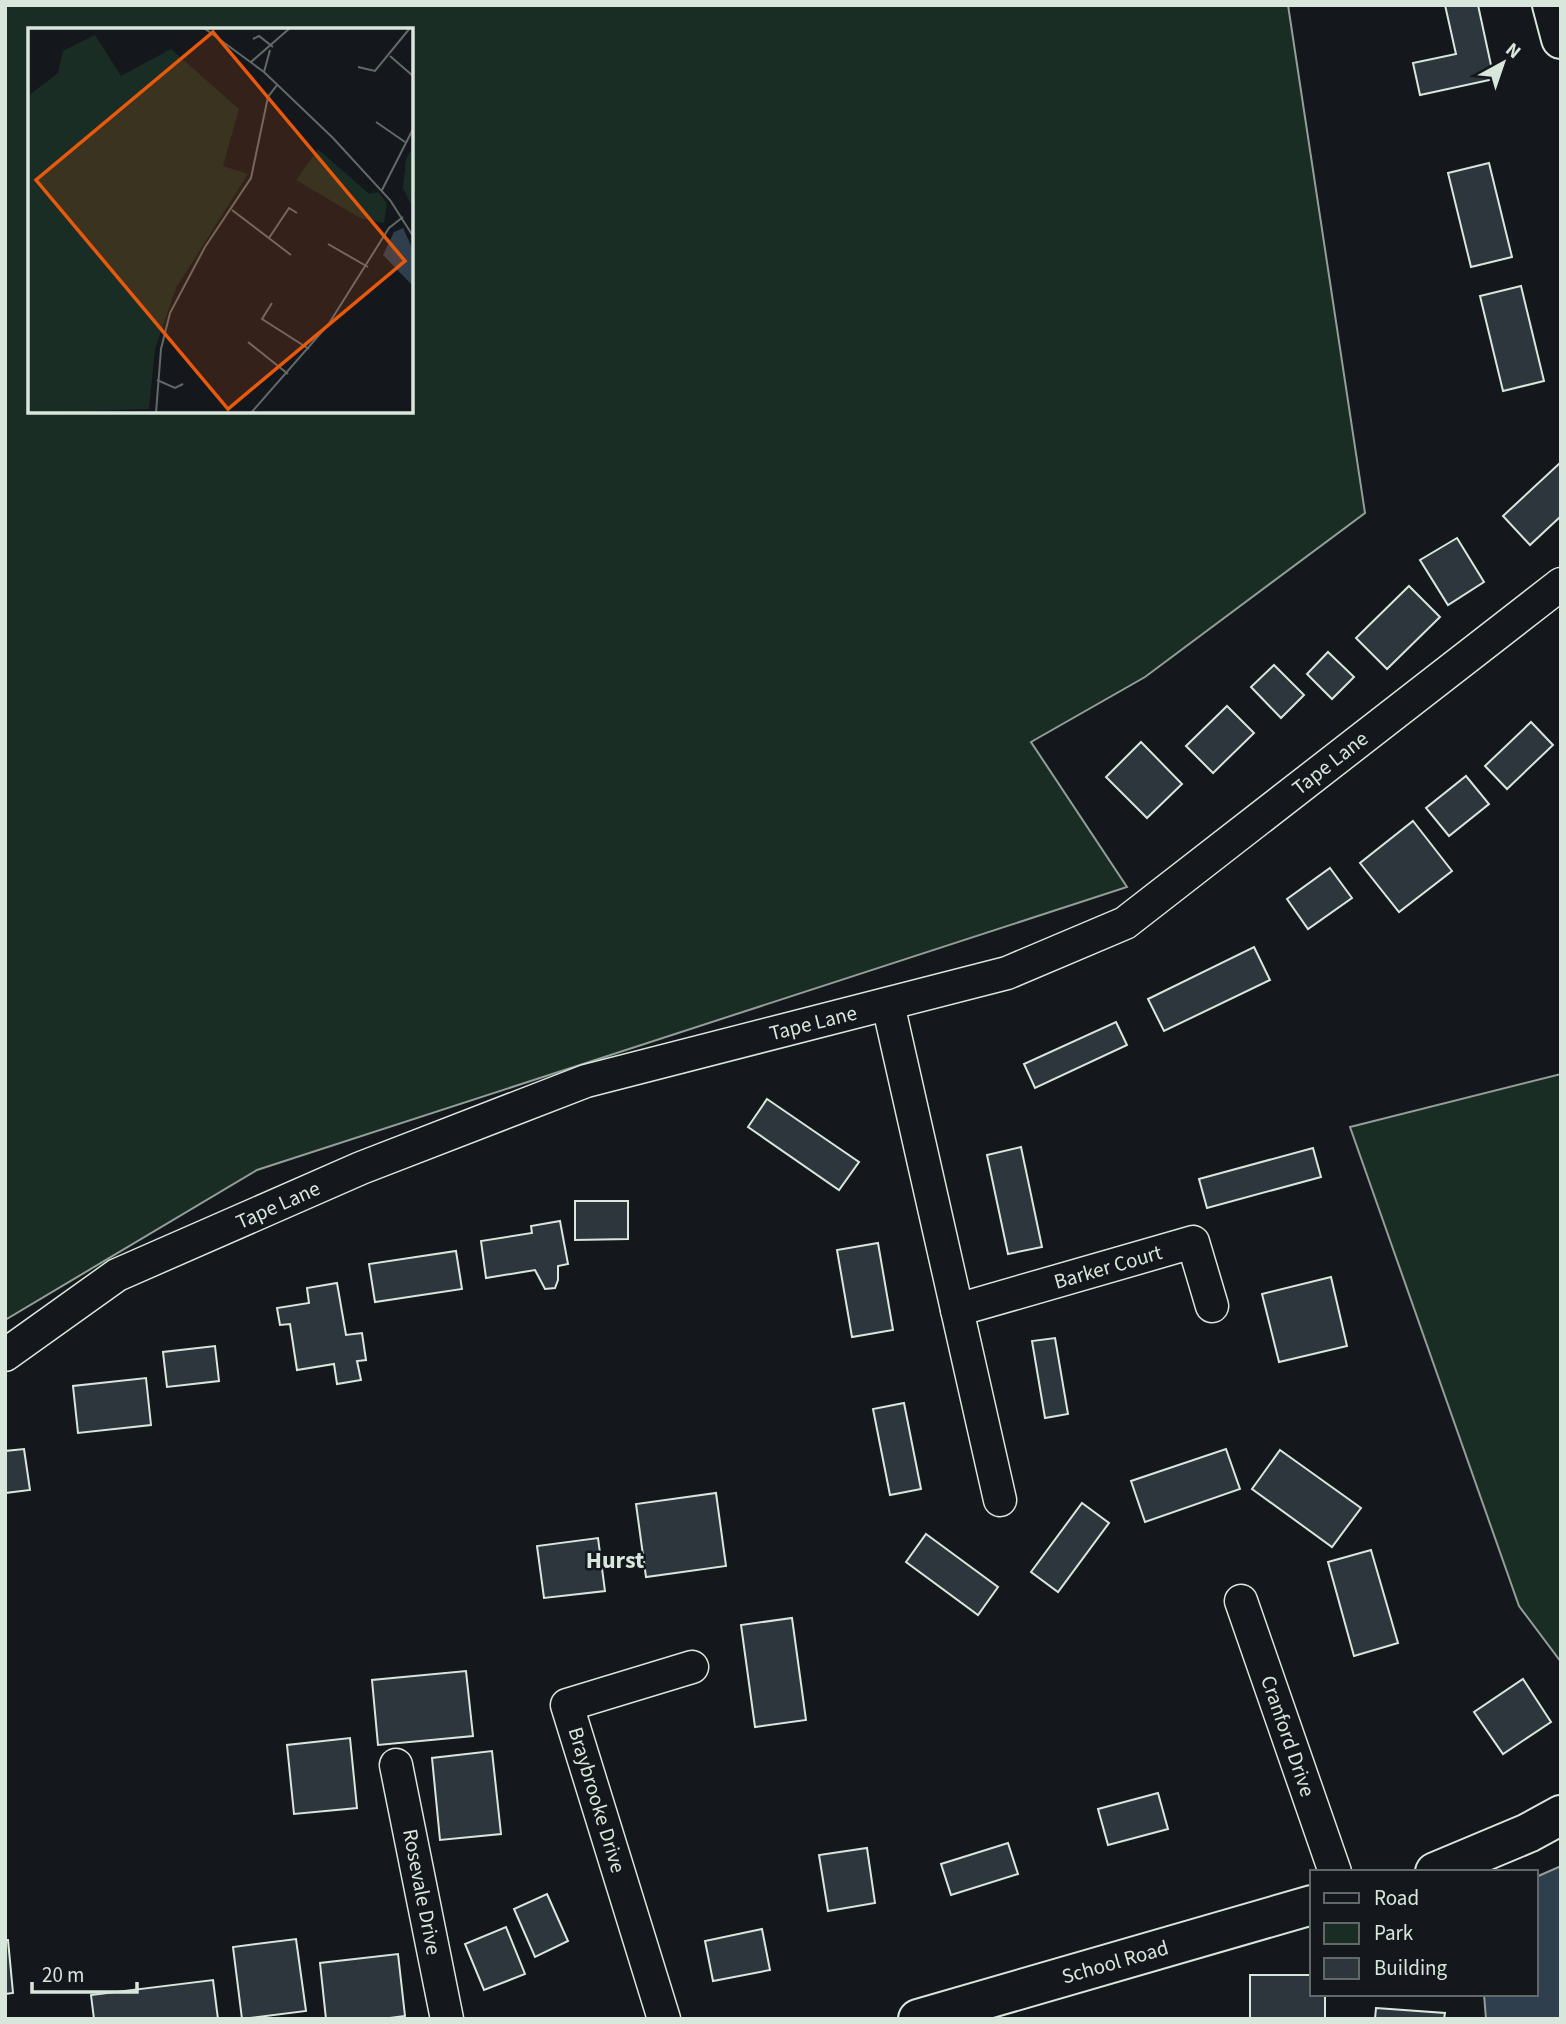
<svg xmlns="http://www.w3.org/2000/svg" width="1566" height="2024" viewBox="0 0 1566 2024" font-family="'Source Sans 3',sans-serif">
  <rect width="100%" height="100%" fill="#14181c"/>
  <g fill="#1a2d24" stroke="#939e99" stroke-width="2" fill-rule="evenodd">
    <path d="M5,5h1283l77,508 -220,164 -114,65 96,145 -870,283 -252,150zM30,30h381v381h-381z"/>
    <polygon points="1561,1074 1561,1662 1519,1606 1350,1127"/>
  </g>
  <polygon fill="#2f3f4d" stroke="#939e99" stroke-width="2" points="1561,1866 1561,2019 1486,2019 1484,1994 1536,1994 1536,1877"/>
  <g fill="#2c363c" stroke="#d8e6dc" stroke-width="2">
    <polygon points="1445,5 1478,5 1494,79 1420,95 1413,63 1456,54"/>
    <polygon points="1489,163 1512,257 1471,267 1448,173"/>
    <polygon points="1521,286 1544,381 1503,391 1480,296"/>
    <polygon points="1561,462 1561,516 1530,545 1503,516"/>
    <polygon points="1457,538 1484,582 1448,605 1420,560"/>
    <polygon points="1409,586 1440,617 1387,669 1356,638"/>
    <polygon points="1328,652 1354,677 1332,699 1307,674"/>
    <polygon points="1274,665 1304,695 1281,718 1251,687"/>
    <polygon points="1227,706 1254,733 1213,773 1186,746"/>
    <polygon points="1531,722 1553,745 1507,789 1485,766"/>
    <polygon points="1141,742 1182,784 1147,818 1106,777"/>
    <polygon points="1466,776 1489,804 1449,836 1426,808"/>
    <polygon points="1413,821 1452,871 1399,912 1360,863"/>
    <polygon points="1330,868 1352,898 1308,929 1287,899"/>
    <polygon points="1254,947 1270,980 1164,1031 1148,999"/>
    <polygon points="1116,1022 1127,1045 1035,1088 1024,1064"/>
    <polygon points="767,1099 859,1162 839,1190 748,1127"/>
    <polygon points="1021,1147 1042,1247 1008,1254 987,1155"/>
    <polygon points="1313,1148 1321,1177 1207,1208 1199,1179"/>
    <polygon points="575,1201 628,1201 628,1239 575,1240"/>
    <polygon points="560,1221 568,1264 558,1266 558,1280 555,1288 545,1289 535,1270 486,1278 481,1241 532,1233 531,1226"/>
    <polygon points="878,1243 893,1330 852,1337 837,1250"/>
    <polygon points="456,1251 462,1289 375,1302 369,1264"/>
    <polygon points="1331,1277 1347,1346 1279,1362 1262,1294"/>
    <polygon points="337,1283 346,1335 362,1333 366,1360 357,1361 361,1380 337,1384 334,1364 297,1370 290,1324 280,1325 277,1308 309,1303 307,1288"/>
    <polygon points="1055,1338 1068,1414 1045,1418 1032,1341"/>
    <polygon points="215,1346 219,1381 167,1387 163,1352"/>
    <polygon points="146,1378 151,1425 78,1433 73,1386"/>
    <polygon points="904,1403 921,1489 890,1495 873,1409"/>
    <polygon points="24,1449 30,1490 5,1493 5,1451"/>
    <polygon points="1226,1449 1240,1489 1145,1522 1131,1481"/>
    <polygon points="1280,1450 1361,1508 1332,1547 1252,1489"/>
    <polygon points="716,1493 726,1566 646,1577 636,1504"/>
    <polygon points="1082,1503 1109,1523 1058,1592 1031,1572"/>
    <polygon points="926,1534 998,1587 978,1615 906,1562"/>
    <polygon points="598,1538 605,1591 544,1598 537,1546"/>
    <polygon points="1371,1550 1398,1643 1354,1656 1328,1562"/>
    <polygon points="792,1618 806,1720 755,1727 741,1625"/>
    <polygon points="466,1671 473,1736 378,1745 372,1680"/>
    <polygon points="1523,1679 1551,1722 1503,1754 1474,1712"/>
    <polygon points="350,1738 357,1808 294,1814 287,1745"/>
    <polygon points="492,1751 501,1834 440,1840 432,1758"/>
    <polygon points="1158,1793 1168,1829 1108,1845 1098,1809"/>
    <polygon points="1008,1843 1018,1874 951,1895 941,1864"/>
    <polygon points="867,1848 875,1903 828,1911 819,1855"/>
    <polygon points="547,1894 568,1941 535,1957 514,1909"/>
    <polygon points="506,1927 525,1974 484,1990 465,1944"/>
    <polygon points="762,1929 770,1970 713,1981 705,1941"/>
    <polygon points="296,1939 306,2011 242,2019 233,1947"/>
    <polygon points="5,1940 8,1940 13,1993 5,1994"/>
    <polygon points="398,1954 405,2016 382,2019 326,2019 320,1963"/>
    <polygon points="1250,1975 1312,1975 1312,1994 1325,1994 1325,2019 1250,2019"/>
    <polygon points="213,1980 218,2019 94,2019 91,1995"/>
    <polygon points="1376,2008 1445,2013 1444,2019 1375,2019"/>
  </g>
  <g fill="none" stroke-linecap="round" stroke-linejoin="round">
    <g stroke="#d8e6dc" stroke-width="35">
      <g id="street">
        <polyline points="888,1004 1000,1500"/>
        <polyline points="957,1310 1193,1242 1212,1306"/>
        <polyline points="5,1355 117,1275 361,1168 586,1081 1007,973 1125,923 1561,584"/>
        <polyline points="1241,1601 1335,1872"/>
        <polyline points="396,1765 447,2019"/>
        <polyline points="664,2019 567,1705 692,1667"/>
      </g>
    </g>
    <g stroke="#d8e6dc" stroke-width="42">
      <g id="secondary">
        <polyline points="1435,1872 1528,1833 1561,1815"/>
        <polyline points="918,2019 1312,1905"/>
      </g>
    </g>
    <g stroke="#d8e6dc" stroke-width="42">
      <polyline id="primary" points="1552,5 1561,39"/>
    </g>
    <use href="#street" stroke="#14181c" stroke-width="32"/>
    <use href="#secondary" stroke="#14181c" stroke-width="38"/>
    <use href="#primary" stroke="#14181c" stroke-width="38"/>
  </g>
  <g text-anchor="middle" stroke-width="5" stroke-linejoin="round" paint-order="stroke">
    <g font-size="21" fill="#d8e6dc" stroke="#14181c">
      <text transform="translate(1330 763) rotate(-38)" y="7">Tape Lane</text>
      <text transform="translate(813 1023) rotate(-14)" y="7">Tape Lane</text>
      <text transform="translate(278 1205) rotate(-24)" y="7">Tape Lane</text>
      <text transform="translate(1108 1267) rotate(-16)" y="7">Barker Court</text>
      <text transform="translate(1288 1736) rotate(71)" y="7">Cranford Drive</text>
      <text transform="translate(597 1800) rotate(73)" y="7">Braybrooke Drive</text>
      <text transform="translate(422 1892) rotate(79)" y="7">Rosevale Drive</text>
      <text transform="translate(1115 1962) rotate(-16)" y="7">School Road</text>
    </g>
    <g font-size="24" font-weight="bold" fill="#d8e6dc" stroke="#14181c">
      <text x="615" y="1568">Hurst</text>
    </g>
  </g>
  <g transform="translate(28 28)">
    <rect width="385" height="385" fill="#14181c"/>
    <path d="M67,7l26,41 50,-27 68,60 -16,57 25,8 -72,114 -21,61 -6,60 -121,4v-317l30,-23 5,-22zM385,119v61l-10,-20 3,-29zM290,121l51,45 9,-2 9,11 -3,20 -24,-5 -64,-38z" fill="#1a2d24"/>
    <path d="M375,200l10,22v36l-30,-31 11,-23z" fill="#2f3f4d"/>
    <path fill="none" stroke="#626a69" stroke-width="2" d="M176,0l60,44 69,66 57,62 23,36M225,11l6,-3 14,11M362,28l23,20M223,34l39,-34M330,39l17,4 35,-43M236,44l6,-22M348,94l29,20M354,162l31,-61M204,182l59,45M241,210l20,-30 8,5M300,216l40,23M244,275l-10,16 47,30M220,314l40,32M129,352l18,8 8,-4M128,385l5,-64 9,-36 35,-66 46,-69 17,-81 9,-12M223,385l77,-88 61,-97 14,-11"/>
    <path fill="#e8590c" fill-opacity="0.15" stroke="#e8590c" stroke-width="3.5" d="M185,4l192,229 -177,148 -192,-229z"/>
    <rect width="385" height="385" fill="none" stroke="#d8e6dc" stroke-width="3.5"/>
  </g>
  <rect width="1566" height="2024" fill="none" stroke="#d8e6dc" stroke-width="14"/>
  <rect x="1310" y="1870" width="228" height="126" fill="#14181c" stroke="#626a69" stroke-width="2"/>
  <rect x="1324" y="1893" width="35" height="10" fill="#14181c" stroke="#626a69" stroke-width="2"/>
  <text x="1374" y="1905" font-size="21" fill="#d8e6dc">Road</text>
  <rect x="1324" y="1923" width="35" height="21" fill="#1a2d24" stroke="#626a69" stroke-width="2"/>
  <text x="1374" y="1940" font-size="21" fill="#d8e6dc">Park</text>
  <rect x="1324" y="1958" width="35" height="21" fill="#2c363c" stroke="#626a69" stroke-width="2"/>
  <text x="1374" y="1975" font-size="21" fill="#d8e6dc">Building</text>
  <g transform="translate(1503 63) rotate(40)" stroke="#14181c" stroke-width="5" paint-order="stroke">
  <path d="M0-5L12 26L0 18L-12 26Z" fill="#d8e6dc"/>
  <text y="-10" font-size="19" font-weight="bold" text-anchor="middle" fill="#d8e6dc">N</text>
  </g>
  <path d="M32 1982v10h105v-10" fill="none" stroke="#d8e6dc" stroke-width="3.5"/>
  <text x="42" y="1982" font-size="21" fill="#d8e6dc" stroke="#14181c" stroke-width="5" paint-order="stroke">20 m</text>
</svg>
